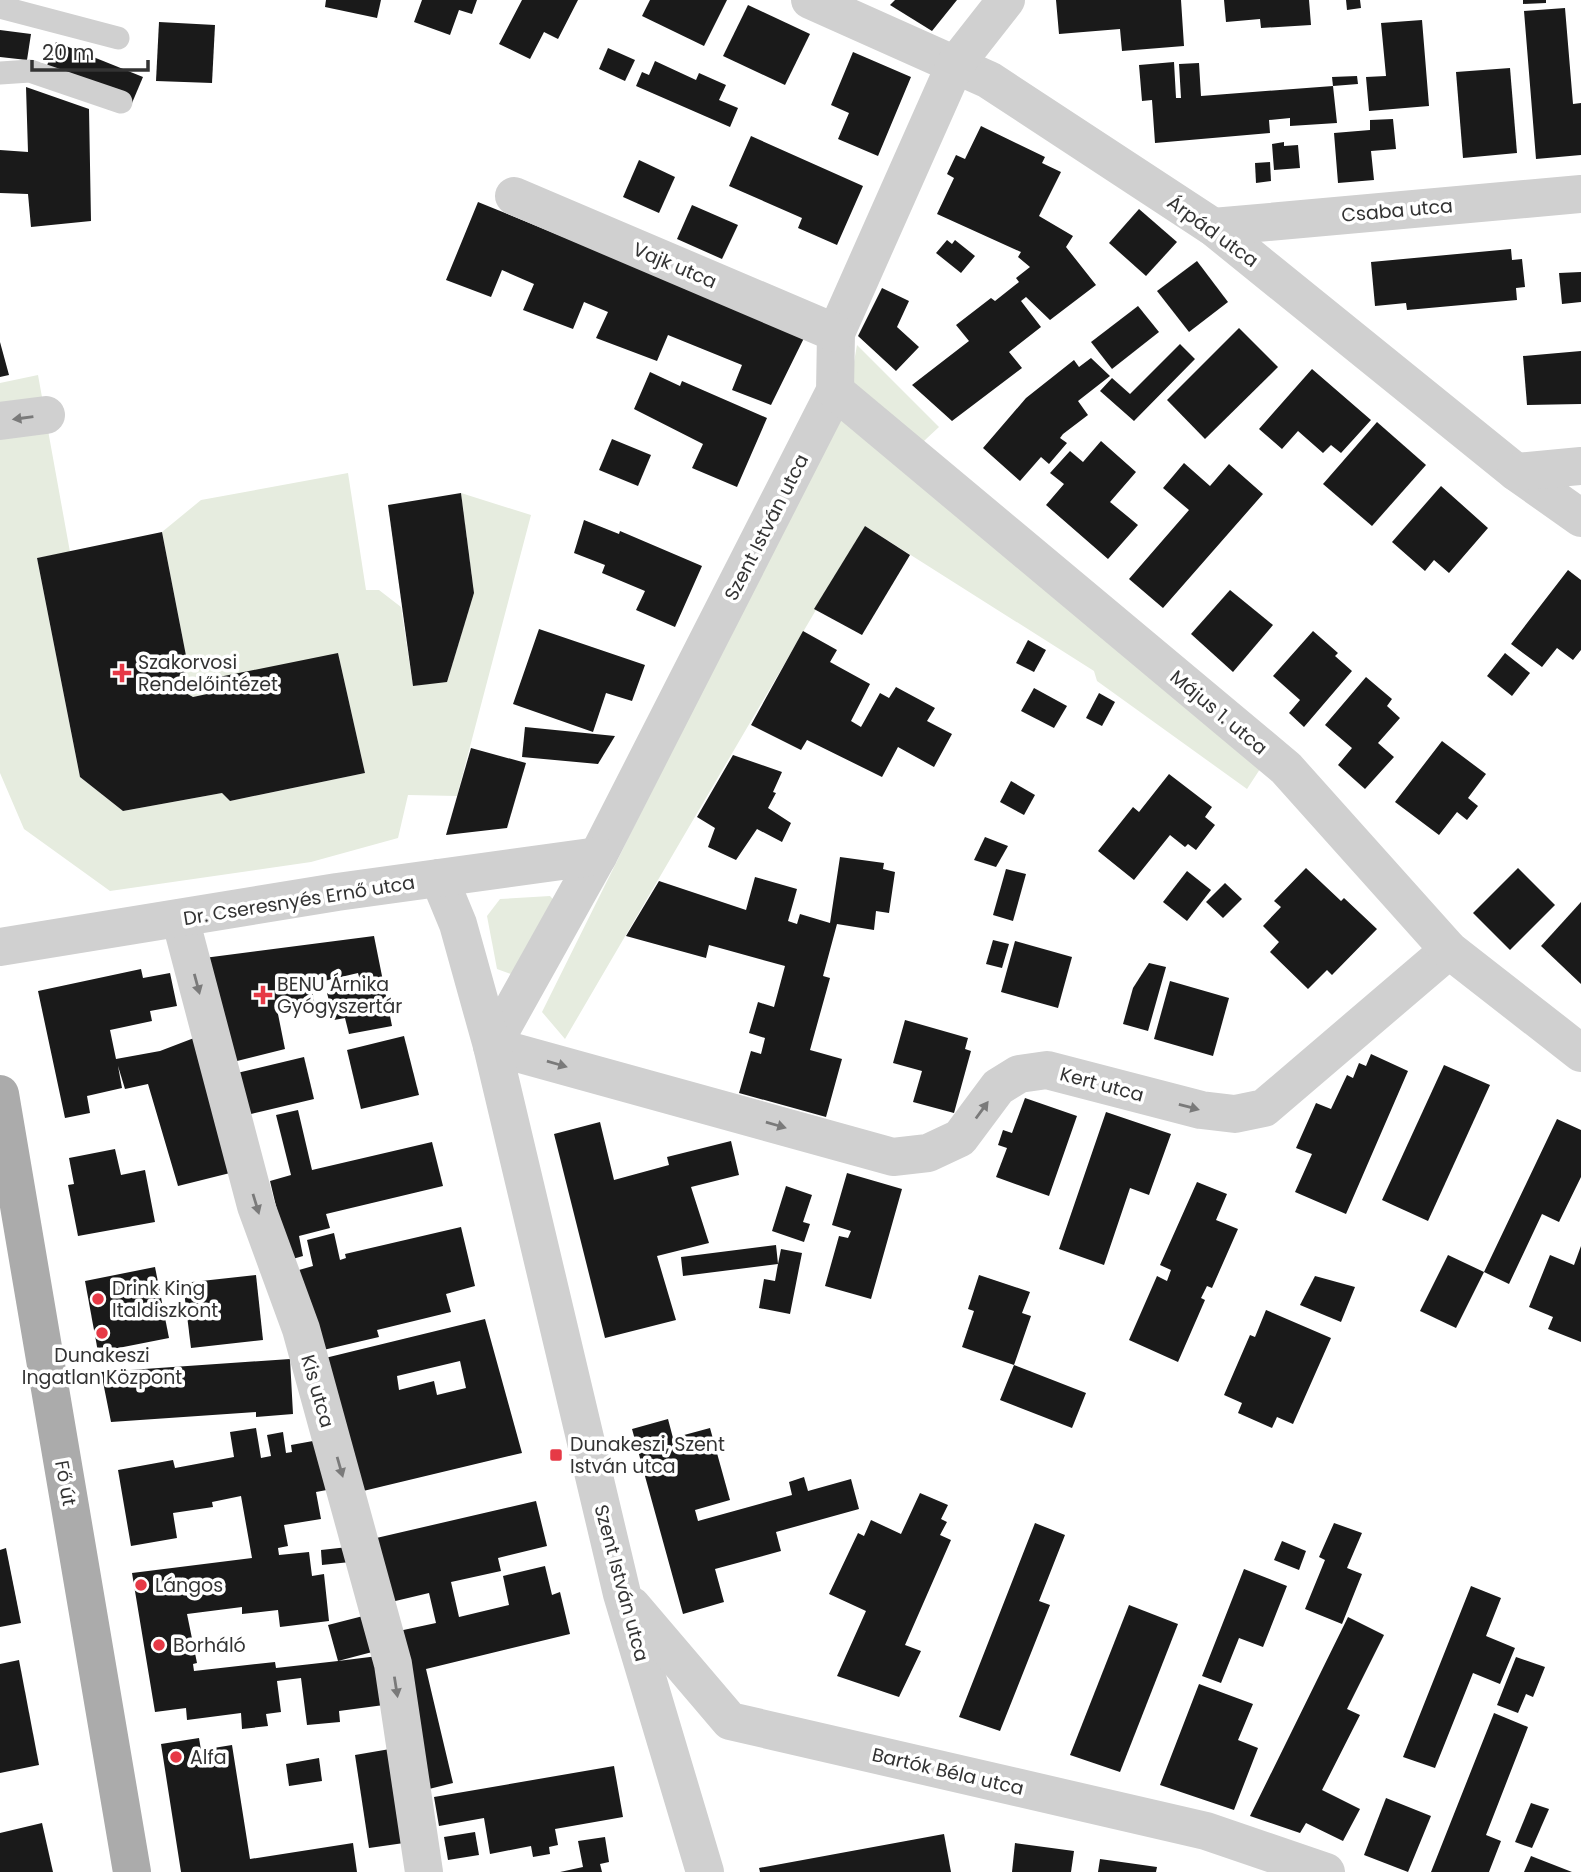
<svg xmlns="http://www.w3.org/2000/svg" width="1581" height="1872" viewBox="0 0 1581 1872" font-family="Poppins,sans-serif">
  <rect width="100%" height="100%" fill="#fff"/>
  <g fill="#e6ecdf">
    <polygon points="857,345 939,427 911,453 1262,766 1247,789 1097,681 1094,671 865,526 565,1039 542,1012 848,396"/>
    <polygon points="38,375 70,552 37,558 80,777 123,811 222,793 230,801 365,773 338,653 207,694 193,697 184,692 180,674 189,671 162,532 201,500 348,473 366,590 379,590 401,607 413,686 447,681 474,593 461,493 531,515 457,796 408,795 398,838 311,862 110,891 24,829 0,773 0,383"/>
    <polygon points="550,896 559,906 511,974 497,969 487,916 500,899"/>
  </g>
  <g fill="#1a1a1a" fill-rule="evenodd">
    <polygon points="326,0 381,0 377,18 325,7"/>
    <polygon points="422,0 477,0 472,14 459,10 450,35 414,22"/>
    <polygon points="522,0 578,0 558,39 544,32 530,59 499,44"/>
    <polygon points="650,0 727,0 704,46 642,16"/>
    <polygon points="895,0 957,0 932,31 890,5"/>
    <polygon points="1056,0 1181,0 1184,46 1122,51 1120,29 1059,34"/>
    <polygon points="1224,0 1309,0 1311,25 1261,28 1260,19 1226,22"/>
    <polygon points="1346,0 1360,0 1361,8 1347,10"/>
    <polygon points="1523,0 1546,0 1546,3 1523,4"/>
    <polygon points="748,5 810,34 785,85 723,56"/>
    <polygon points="1565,8 1573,104 1581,103 1581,155 1536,159 1524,11"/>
    <polygon points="1422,20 1429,106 1369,111 1366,77 1386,76 1381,23"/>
    <polygon points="159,22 215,25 212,83 156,81"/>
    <polygon points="0,30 31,34 27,60 0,57"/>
    <polygon points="56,42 143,77 132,103 46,68"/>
    <polygon points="608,48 635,60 625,81 599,69"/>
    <polygon points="853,52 911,77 878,156 838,139 849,113 831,105"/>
    <polygon points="655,61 696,80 699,73 726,85 719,100 738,108 730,127 636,86 642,72 649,75"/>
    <polygon points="1174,62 1176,98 1181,98 1179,64 1199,63 1201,96 1333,86 1337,123 1290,126 1290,118 1269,120 1270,133 1155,143 1152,100 1142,101 1139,65"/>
    <polygon points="1510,68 1517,153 1463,158 1456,72"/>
    <polygon points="1357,76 1358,84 1333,86 1332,77"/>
    <polygon points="26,87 89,109 91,221 31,227 28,194 0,193 0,150 28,152"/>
    <polygon points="1393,119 1396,149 1371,151 1374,180 1338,183 1334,133 1370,130 1370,120"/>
    <polygon points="981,126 1045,157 1042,163 1061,172 1039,216 1073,236 1066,247 1096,285 1050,320 1026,297 1021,301 1041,327 1009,352 1022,368 952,421 912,385 969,341 956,325 991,298 995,301 1019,282 1016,278 1030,267 1018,257 1021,252 937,214 954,178 947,174 956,155 965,159"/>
    <polygon points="751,136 863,186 837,245 798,228 802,218 729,186"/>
    <polygon points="1284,142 1284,146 1298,145 1300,168 1274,170 1272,144"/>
    <polygon points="639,160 675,177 659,213 623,197"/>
    <polygon points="1270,162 1271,181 1256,183 1255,163"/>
    <polygon points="478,202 805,336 771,405 732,390 742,365 668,335 657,361 596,338 608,312 584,302 573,329 523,310 534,284 502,270 491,297 446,280"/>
    <polygon points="692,205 738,225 722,259 677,239"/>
    <polygon points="1139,209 1177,242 1146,276 1109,243"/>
    <polygon points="947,240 952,244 955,240 975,256 961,273 936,253"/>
    <polygon points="1511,249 1512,260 1522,259 1525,287 1516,288 1517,300 1407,310 1406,303 1375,306 1371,262"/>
    <polygon points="1197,261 1228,302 1189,332 1157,291"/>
    <polygon points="1581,272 1581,302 1562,304 1559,273"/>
    <polygon points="882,288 909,301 897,327 919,347 896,371 858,336"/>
    <polygon points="1138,306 1159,332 1112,369 1091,342"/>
    <polygon points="1239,328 1278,367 1205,439 1167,400"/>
    <polygon points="0,342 9,375 0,377"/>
    <polygon points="1180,344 1195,359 1134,421 1100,391 1112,378 1130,394"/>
    <polygon points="1581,351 1581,404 1527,405 1523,356"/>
    <polygon points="1091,358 1110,376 1078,401 1088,415 1063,434 1060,438 1067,443 1049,464 1041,457 1020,481 983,448 1026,398 1074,360 1079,367"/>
    <polygon points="1312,369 1371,420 1341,453 1331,445 1323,453 1298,431 1282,449 1259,429"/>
    <polygon points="650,372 680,386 682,381 767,418 737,487 692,468 703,444 634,409"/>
    <polygon points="1377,422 1426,465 1372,526 1323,484"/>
    <polygon points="612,439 651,455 638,486 599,470"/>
    <polygon points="1101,441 1136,472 1110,502 1138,525 1108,559 1046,505 1064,484 1050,473 1070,451 1083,462"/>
    <polygon points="1184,463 1210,486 1229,464 1263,494 1163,608 1129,579 1189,510 1163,488"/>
    <polygon points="1441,486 1488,528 1449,573 1434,560 1425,571 1392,542"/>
    <polygon points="461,493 474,593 447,682 413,686 388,505"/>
    <polygon points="584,520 619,534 620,531 702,566 675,627 636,610 645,591 602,573 605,565 574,553"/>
    <polygon points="865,526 910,555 862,635 814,609"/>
    <polygon points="162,532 189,671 180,674 184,692 193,697 207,694 204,680 338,653 365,773 230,801 222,793 123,811 80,777 37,558"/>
    <polygon points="1568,570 1581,580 1581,650 1573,660 1557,648 1542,667 1511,644"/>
    <polygon points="1230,590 1273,625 1233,672 1191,634"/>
    <polygon points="539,629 645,665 632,701 606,693 593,732 513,704"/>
    <polygon points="803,631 837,650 830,662 870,684 851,721 861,727 880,693 889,698 896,687 935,708 927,721 952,734 934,767 898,747 882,777 807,740 801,750 751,725"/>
    <polygon points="1313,631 1338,653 1335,656 1352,671 1304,727 1289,713 1300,700 1273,676"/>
    <polygon points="1028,640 1046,650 1034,672 1016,663"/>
    <polygon points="1505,653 1530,673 1512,696 1487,676"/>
    <polygon points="1366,677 1392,699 1387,706 1400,718 1378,743 1394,757 1365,789 1338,765 1352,748 1325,725"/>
    <polygon points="1034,688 1067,706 1054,728 1021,711"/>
    <polygon points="1099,693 1115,702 1102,726 1086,718"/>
    <polygon points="525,727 615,736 598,764 522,757"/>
    <polygon points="1442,741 1486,774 1468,798 1478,806 1467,820 1457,812 1439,835 1395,802"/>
    <polygon points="471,748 526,763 507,828 446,835"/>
    <polygon points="733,755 782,772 773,792 776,793 768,808 791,823 782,842 757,829 736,860 708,847 715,828 697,817"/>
    <polygon points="1169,774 1212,807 1205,817 1215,825 1196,850 1188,844 1185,847 1170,835 1134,880 1098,851 1133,807 1139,812"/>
    <polygon points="1011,781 1035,795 1024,815 1000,802"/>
    <polygon points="985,837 1008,846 996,867 974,860"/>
    <polygon points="840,857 884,863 883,869 895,872 889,913 876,911 874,930 837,924 823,976 830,978 810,1050 842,1059 826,1117 739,1093 751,1051 761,1054 765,1038 749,1033 758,1002 774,1007 785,966 709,945 706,958 626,936 659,881 746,910 755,877 797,889 788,921 797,924 800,914 830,923"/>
    <polygon points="1306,868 1341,901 1344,898 1377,929 1332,975 1327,970 1308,989 1270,952 1279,942 1263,926 1281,907 1274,901"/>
    <polygon points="1518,868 1555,905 1510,950 1473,913"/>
    <polygon points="1006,869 1026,874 1013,921 993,915"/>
    <polygon points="1187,871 1211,890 1187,921 1163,902"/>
    <polygon points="1225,883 1242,899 1223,918 1206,902"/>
    <polygon points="1581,902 1581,984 1541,946"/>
    <polygon points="374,936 392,1026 349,1034 345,1018 334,1020 327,993 343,990 342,984 360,980 358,973 311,984 315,1006 278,1014 285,1049 233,1062 204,958"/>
    <polygon points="993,940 1009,944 1002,968 986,964"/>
    <polygon points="1015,941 1072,957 1058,1008 1001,992"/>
    <polygon points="1149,963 1166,967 1148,1031 1123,1024 1133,988"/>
    <polygon points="141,969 143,978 170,973 177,1006 150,1011 152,1021 110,1030 116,1059 160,1051 194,1038 234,1172 178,1186 148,1084 125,1089 118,1066 122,1088 87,1096 90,1113 65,1118 38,991"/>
    <polygon points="1170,981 1229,998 1213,1056 1154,1039"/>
    <polygon points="905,1020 968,1038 965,1049 971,1051 954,1113 913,1102 922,1071 893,1063"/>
    <polygon points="404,1036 419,1095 361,1109 347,1050"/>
    <polygon points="1371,1054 1408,1071 1346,1214 1295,1192 1312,1154 1296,1148 1316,1103 1331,1109 1347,1075 1353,1078 1359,1063 1366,1066"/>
    <polygon points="304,1057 314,1099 247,1115 237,1073"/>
    <polygon points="1444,1065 1490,1085 1428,1221 1382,1200"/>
    <polygon points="1025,1098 1077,1116 1049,1196 996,1177 1007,1148 998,1145 1003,1130 1012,1133"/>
    <polygon points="298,1110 312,1170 432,1142 443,1186 326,1214 330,1228 299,1236 303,1256 289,1260 270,1181 291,1175 276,1115"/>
    <polygon points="1106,1112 1171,1134 1149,1195 1130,1188 1104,1265 1059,1249"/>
    <polygon points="1557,1119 1581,1130 1581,1177 1559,1222 1542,1214 1509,1284 1484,1272"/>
    <polygon points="600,1122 614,1180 669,1165 667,1157 731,1141 739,1175 691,1187 709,1243 657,1256 676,1320 605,1338 554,1134"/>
    <polygon points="115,1149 121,1175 145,1170 155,1222 78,1236 68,1185 74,1184 69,1158"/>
    <polygon points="847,1173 902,1189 871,1299 825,1286 839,1236 848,1238 851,1231 832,1225"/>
    <polygon points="1197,1182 1227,1194 1216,1220 1238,1229 1212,1288 1207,1286 1201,1298 1205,1300 1178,1362 1129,1340 1157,1276 1167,1281 1171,1270 1160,1265"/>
    <polygon points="786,1186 812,1195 803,1222 810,1224 804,1242 772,1231"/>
    <polygon points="461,1227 475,1286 446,1294 451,1312 377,1330 379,1337 319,1351 299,1270 313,1266 307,1240 334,1233 340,1260 346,1258 345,1254"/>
    <polygon points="776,1245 778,1264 781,1249 802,1253 790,1314 759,1308 764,1279 775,1281 778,1264 683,1276 681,1257"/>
    <polygon points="1581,1246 1581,1342 1548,1329 1553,1317 1529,1307 1550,1255 1574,1265"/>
    <polygon points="1448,1255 1484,1272 1456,1328 1420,1311"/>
    <polygon points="155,1267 169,1338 98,1352 85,1281"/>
    <polygon points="256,1275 263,1340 191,1348 183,1283"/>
    <polygon points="979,1275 1030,1292 1022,1313 1031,1316 1014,1365 962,1347 974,1311 968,1309"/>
    <polygon points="1315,1276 1355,1287 1341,1322 1300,1305"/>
    <polygon points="1266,1310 1331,1338 1293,1424 1277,1417 1272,1428 1238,1413 1242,1403 1224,1395 1250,1335 1255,1337"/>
    <path d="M485,1319l37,134 -163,39 -38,-133zM460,1361l6,27 -29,7 -3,-14 -35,9 -2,-14z"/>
    <polygon points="290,1359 293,1414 256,1417 256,1412 111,1422 101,1372"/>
    <polygon points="1014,1365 1086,1393 1072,1428 1000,1400"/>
    <polygon points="668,1419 673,1438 710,1428 730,1500 695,1510 698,1521 792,1495 789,1482 804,1477 808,1491 851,1479 859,1509 776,1532 781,1551 715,1569 724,1602 683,1614 632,1429"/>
    <polygon points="256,1428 261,1458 271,1456 267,1435 283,1432 286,1453 292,1452 291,1445 324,1439 332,1489 316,1492 321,1519 284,1525 288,1546 278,1548 279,1555 309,1552 312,1576 324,1574 329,1621 280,1627 278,1610 242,1614 242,1607 187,1614 197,1663 193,1664 194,1671 275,1662 276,1668 338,1661 328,1625 367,1615 376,1651 338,1661 378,1656 384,1705 339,1711 340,1722 307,1725 301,1678 277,1681 281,1712 266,1714 268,1726 242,1729 241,1713 187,1720 186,1708 155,1712 132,1573 252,1558 241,1496 212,1502 213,1507 173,1513 177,1538 131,1546 118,1470 173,1460 175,1468 234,1457 230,1432"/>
    <polygon points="920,1493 948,1505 941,1519 947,1522 940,1535 951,1540 905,1645 921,1651 899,1697 837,1676 866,1611 829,1594 858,1533 864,1536 871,1520 901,1534"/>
    <polygon points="536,1501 547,1546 498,1558 501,1571 451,1582 459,1617 509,1605 503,1576 545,1566 552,1595 560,1592 570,1634 426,1669 453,1783 425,1790 394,1632 436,1623 429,1593 387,1603 372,1539"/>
    <polygon points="1035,1523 1065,1535 1039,1601 1050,1605 1000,1731 959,1717"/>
    <polygon points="1334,1523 1362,1533 1347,1568 1362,1574 1342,1624 1305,1609 1325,1560 1319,1557"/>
    <polygon points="1282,1541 1306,1551 1299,1570 1274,1560"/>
    <polygon points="348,1547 350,1562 322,1565 321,1550"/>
    <polygon points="6,1548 21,1623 0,1627 0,1550"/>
    <polygon points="1244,1569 1287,1586 1263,1647 1239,1638 1221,1683 1202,1676"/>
    <polygon points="1471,1586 1501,1598 1486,1636 1515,1648 1500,1684 1473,1673 1435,1768 1403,1757"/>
    <polygon points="1129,1605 1178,1624 1120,1772 1070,1755"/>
    <polygon points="1348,1617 1384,1635 1347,1709 1360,1715 1322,1790 1360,1809 1343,1841 1306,1823 1300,1833 1250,1816"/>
    <polygon points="1516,1657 1545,1667 1533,1697 1526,1694 1518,1713 1497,1705"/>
    <polygon points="19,1660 39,1765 0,1773 0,1664"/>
    <polygon points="1199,1684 1253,1704 1238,1740 1258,1748 1234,1810 1160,1785"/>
    <polygon points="1494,1713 1528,1727 1486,1835 1501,1841 1489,1872 1431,1872"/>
    <polygon points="199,1738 201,1750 232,1745 250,1859 353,1843 357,1872 181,1872 161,1744"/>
    <polygon points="390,1749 404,1843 369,1848 355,1755"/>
    <polygon points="319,1758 322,1781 289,1786 286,1764"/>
    <polygon points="614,1766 623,1817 555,1829 558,1845 549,1847 550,1854 533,1857 531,1846 490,1854 484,1818 439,1826 434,1797"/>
    <polygon points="1386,1798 1431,1816 1408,1872 1364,1855"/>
    <polygon points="1531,1803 1549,1809 1532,1848 1515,1842"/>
    <polygon points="42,1823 53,1872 0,1872 0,1833"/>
    <polygon points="475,1832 479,1855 448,1860 444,1837"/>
    <polygon points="944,1834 951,1872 760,1872 759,1868"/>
    <polygon points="605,1837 609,1862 600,1864 602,1872 560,1872 583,1867 578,1841"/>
    <polygon points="1015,1843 1074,1851 1071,1872 1012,1872"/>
    <polygon points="1531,1856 1572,1872 1524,1872"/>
    <polygon points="1100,1859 1157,1867 1156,1872 1098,1872"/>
  </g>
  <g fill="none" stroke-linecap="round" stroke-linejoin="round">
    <g stroke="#d0d0d0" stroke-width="23">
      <polyline points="0,7 118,38"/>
      <polyline points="0,73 30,71 121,102"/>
    </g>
    <g stroke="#d0d0d0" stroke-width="38">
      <polyline points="810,0 989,80 1213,227 1516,472 1581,518"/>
      <polyline points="1006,0 955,65 836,333 835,391 598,856 492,1046 893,1157 928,1153 960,1138 998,1087 1019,1074 1047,1070 1201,1110 1235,1114 1264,1108 1449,950"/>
      <polyline points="514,196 836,333"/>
      <polyline points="1213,227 1581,194"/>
      <polyline points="835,391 1286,768 1449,950 1581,1053"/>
      <polyline points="0,421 46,415"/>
      <polyline points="1516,472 1581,466"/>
      <polyline points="439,878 458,924 492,1046 622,1594 705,1872"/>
      <polyline points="180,918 256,1206 301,1329 393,1664 424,1872"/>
      <polyline points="0,947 337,892 598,856"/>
      <polyline points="632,1606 730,1721 1206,1831 1326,1872"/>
    </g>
    <polyline stroke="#ababab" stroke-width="38" points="0,1094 132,1872"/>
  </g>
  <defs><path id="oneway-solid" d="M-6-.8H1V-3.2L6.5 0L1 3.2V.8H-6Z" transform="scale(1.75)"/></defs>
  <g fill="#7a7a7a">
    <use href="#oneway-solid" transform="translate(23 418) rotate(172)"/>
    <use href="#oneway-solid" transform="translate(197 984) rotate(75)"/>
    <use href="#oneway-solid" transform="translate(557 1064) rotate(16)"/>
    <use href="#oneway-solid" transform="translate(1189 1107) rotate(15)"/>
    <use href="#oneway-solid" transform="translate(982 1110) rotate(-54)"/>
    <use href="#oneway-solid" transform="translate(776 1125) rotate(16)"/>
    <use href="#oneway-solid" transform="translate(256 1204) rotate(73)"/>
    <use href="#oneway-solid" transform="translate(340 1467) rotate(74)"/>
    <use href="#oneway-solid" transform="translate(396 1687) rotate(81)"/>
  </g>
  <g fill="#e63946" stroke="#fff" stroke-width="2.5">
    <path d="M118.5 662.5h7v7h7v7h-7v7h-7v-7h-7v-7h7z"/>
    <path d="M259.5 984.5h7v7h7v7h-7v7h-7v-7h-7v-7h7z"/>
    <circle cx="98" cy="1299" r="7"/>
    <circle cx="102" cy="1333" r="7"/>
    <rect x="549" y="1448" width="14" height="14" rx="3.5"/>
    <circle cx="141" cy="1585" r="7"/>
    <circle cx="159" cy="1645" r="7"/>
    <circle cx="176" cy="1757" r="7"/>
  </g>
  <g text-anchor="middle" stroke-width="7" stroke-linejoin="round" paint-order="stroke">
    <g font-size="19" fill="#333" stroke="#fff">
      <text transform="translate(1397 210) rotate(-5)" y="7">Csaba utca</text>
      <text transform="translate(1213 231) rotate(36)" y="7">Árpád utca</text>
      <text transform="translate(675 265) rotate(23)" y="7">Vajk utca</text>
      <text transform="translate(766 527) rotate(-63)" y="7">Szent István utca</text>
      <text transform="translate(1219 712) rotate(40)" y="7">Május 1. utca</text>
      <text transform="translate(299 900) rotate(-9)" y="7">Dr. Cseresnyés Ernő utca</text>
      <text transform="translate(1102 1084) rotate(15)" y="7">Kert utca</text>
      <text transform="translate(318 1391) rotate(74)" y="7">Kis utca</text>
      <text transform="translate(66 1483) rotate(80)" y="7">Fő út</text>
      <text transform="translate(622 1583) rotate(75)" y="7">Szent István utca</text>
      <text transform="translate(948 1771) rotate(13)" y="7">Bartók Béla utca</text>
    </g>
    <g font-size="19" fill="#333" stroke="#fff" text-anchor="start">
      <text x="138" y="669">Szakorvosi<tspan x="138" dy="22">Rendelőintézet</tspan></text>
      <text x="277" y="991">BENU Árnika<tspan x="277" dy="22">Gyógyszertár</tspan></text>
      <text x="112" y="1295">Drink King<tspan x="112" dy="22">Italdiszkont</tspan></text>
      <text x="102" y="1362" text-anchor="middle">Dunakeszi<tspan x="102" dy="22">Ingatlan Központ</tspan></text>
      <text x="570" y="1451">Dunakeszi, Szent<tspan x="570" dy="22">István utca</tspan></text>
      <text x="155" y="1592">Lángos</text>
      <text x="173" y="1652">Borháló</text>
      <text x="190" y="1764">Alfa</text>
    </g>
  </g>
  <path d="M32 60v10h116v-10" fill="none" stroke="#333333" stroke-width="3.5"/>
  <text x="42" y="60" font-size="21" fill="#333333" stroke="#ffffff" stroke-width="5" paint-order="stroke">20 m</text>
</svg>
